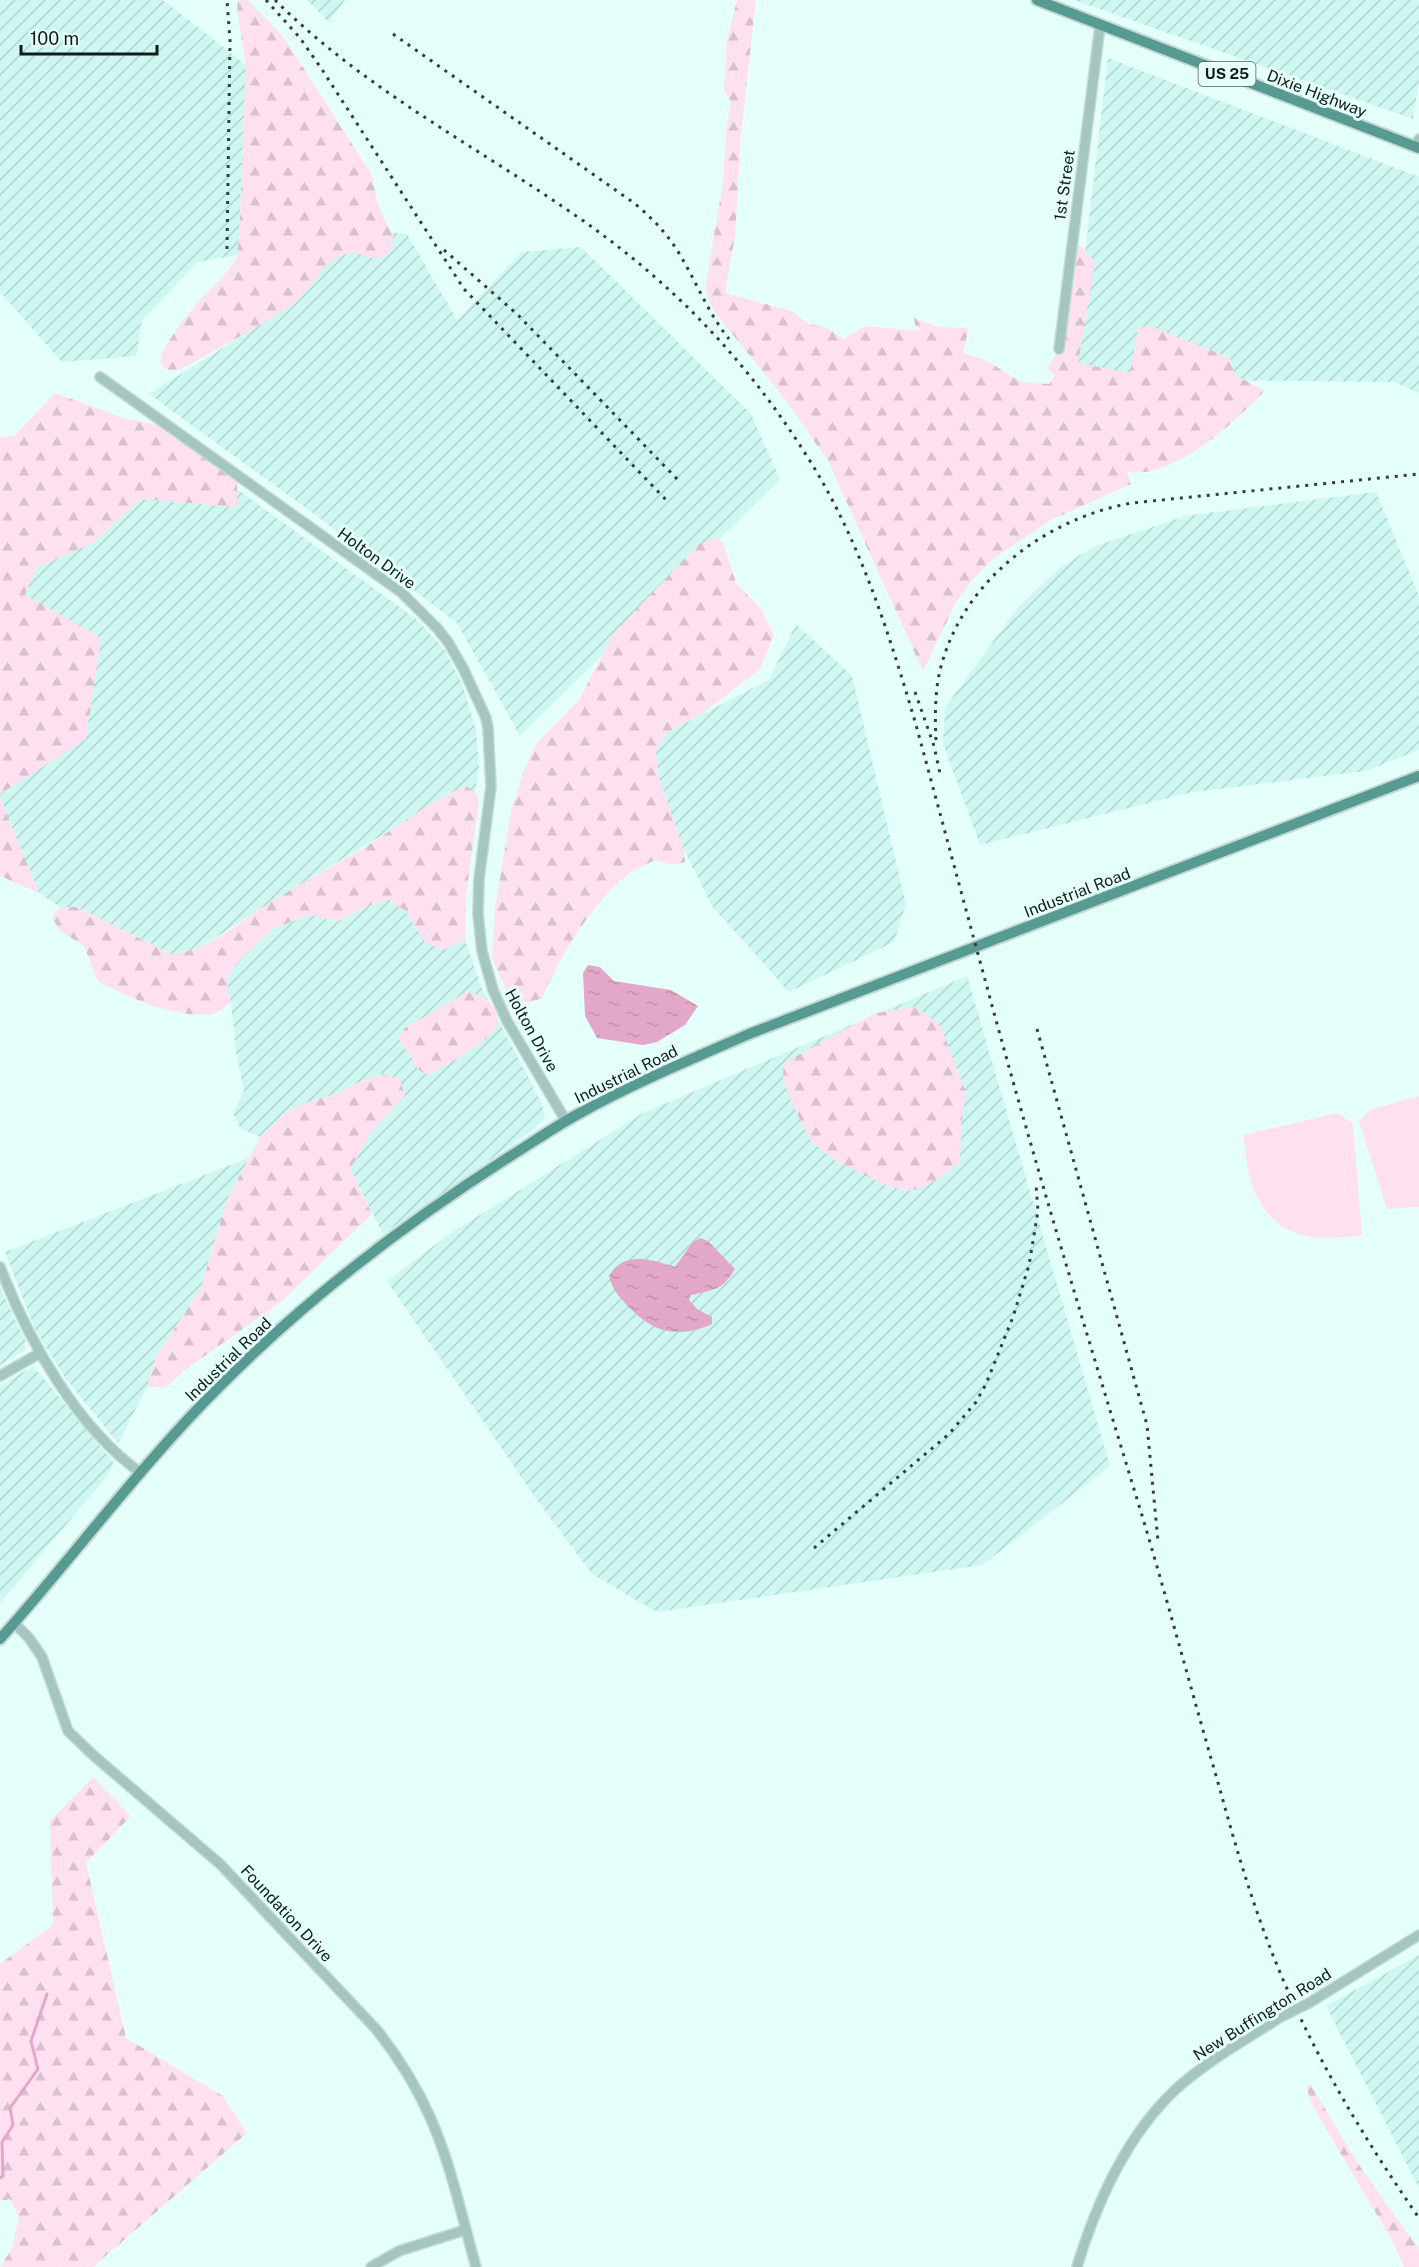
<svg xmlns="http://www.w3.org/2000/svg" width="1419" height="2267" viewBox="0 0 1419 2267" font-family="'Public Sans',sans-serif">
  <defs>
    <pattern id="industrial-furrows" width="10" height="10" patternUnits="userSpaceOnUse" patternTransform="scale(1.5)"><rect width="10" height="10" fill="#cef7f1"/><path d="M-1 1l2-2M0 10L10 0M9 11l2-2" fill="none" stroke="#b0d3ce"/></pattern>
    <pattern id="forest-firs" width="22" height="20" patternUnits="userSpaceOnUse" patternTransform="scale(1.5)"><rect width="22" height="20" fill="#fee0f0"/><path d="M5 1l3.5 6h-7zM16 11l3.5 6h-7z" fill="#d9c0cd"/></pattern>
    <pattern id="water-ripples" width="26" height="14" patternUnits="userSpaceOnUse" patternTransform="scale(1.5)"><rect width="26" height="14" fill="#e3a8c9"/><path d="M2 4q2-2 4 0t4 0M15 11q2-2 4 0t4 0" fill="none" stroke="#c290ac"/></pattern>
  </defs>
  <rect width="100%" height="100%" fill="#e5fffa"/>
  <g fill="url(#industrial-furrows)">
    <polygon points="0,0 163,0 246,65 239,240 237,255 197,262 142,321 136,356 62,362 0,292"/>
    <polygon points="307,0 345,0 329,22"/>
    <polygon points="1074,0 1419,0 1419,80 1413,119"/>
    <polygon points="1108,58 1419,177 1419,393 1394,382 1070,379"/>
    <polygon points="355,230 407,234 457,320 522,252 581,247 751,414 780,479 520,736 457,623 306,508 149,394 295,303"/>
    <polygon points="237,489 417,620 444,649 462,684 476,730 479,766 475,791 464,786 271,902 204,945 184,953 171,954 76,907 60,907 39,893 0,798 24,595 37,567 93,543 140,499 237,507"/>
    <polygon points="1376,492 1419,596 1419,750 1366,771 1193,792 980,845 943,744 945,708 1018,607 1061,567 1093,547 1185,516"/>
    <polygon points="796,624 852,676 906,904 894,942 789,992 712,906 684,850 658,776 656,751 666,733 769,680"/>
    <polygon points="388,899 406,911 417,930 443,950 465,940 482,989 542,1104 545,1118 533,1130 383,1234 350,1169 373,1130 405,1095 354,1084 336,1094 308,1102 284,1114 260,1137 240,1128 233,1113 244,1091 236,1051 231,1002 228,994 228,978 235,965 273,929 308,915 338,921 368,906"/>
    <polygon points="967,976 1110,1466 982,1565 657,1612 592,1574 537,1500 387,1281 451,1233 643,1113"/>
    <polygon points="249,1158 227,1200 201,1288 156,1357 147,1387 118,1443 66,1379 35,1329 5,1252"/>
    <polygon points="0,1288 25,1340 25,1350 0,1365"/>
    <polygon points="33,1366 114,1463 107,1476 0,1603 0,1386"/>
    <polygon points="1419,1955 1419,2188 1326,2006"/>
  </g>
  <g fill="url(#forest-firs)">
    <path d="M238,0h10l35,36 89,139 5,25 7,19 9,15 -1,16c-24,20 -26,-4 -50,5 -21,9 -31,36 -49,49 -35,24 -74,43 -111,65l-15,1 -7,-7 2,-11 16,-25 24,-30 18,-17 16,-20 3,-20 7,-175 -9,-54z"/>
    <path d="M737,0h19l-15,133 -6,103 -10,57 66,18 18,13 17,3 17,12 22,-13 55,5 -5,-6 -1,-7 25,9 30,1 -6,25 21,6 37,23 28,2 6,-9 -8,-6 12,-20 12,-102 10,-1 14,16 -17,101 52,10 8,-45 12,-2 80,32 5,17 30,16c-34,33 -68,67 -114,80 -7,2 -16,1 -24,1l4,12 -80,36 -58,39 -22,23 -15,20 -33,69 -95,-210 -44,-63 -71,-88 -8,-22 18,-105 3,-53 5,-28 -7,-12 3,-50z"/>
    <polygon points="55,393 124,418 168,427 237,476 237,507 140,499 93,543 37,567 25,595 101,638 86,739 0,794 0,437 14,436"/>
    <path d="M714,538l9,4 13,41 25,26 13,26 -14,34 -58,45 -36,19 -10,18 2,25 26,74 1,12 -12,3 -18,-5c-9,5 -21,9 -29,16 -37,31 -64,78 -84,122l-15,5 -20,-11 -15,-33 3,-50 16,-98 14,-43 11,-24 43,-44 34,-66 85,-89z"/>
    <path d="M465,786l10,5 4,11 -13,93 -1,45 -22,10 -18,-8 -19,-31 -18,-12 -20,7 -30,15 -30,-6 -35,14 -38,36 -7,13v16l3,8 -18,13 -25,-1 -39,-9 -51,-23 -14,-36 -25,-16 -7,-13 8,-10h16l95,47c37,-2 69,-33 100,-52 32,-20 64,-37 96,-56 32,-20 63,-45 98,-60z"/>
    <polygon points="0,798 39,893 0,876"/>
    <path d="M467,992c11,2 21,6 27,16 3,5 5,13 3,18 -6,14 -55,43 -70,49l-8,-5 -21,-32 7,-10z"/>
    <polygon points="914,1007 928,1015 941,1027 966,1093 961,1125 960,1162 936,1180 919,1189 905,1191 883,1184 834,1160 811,1141 793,1106 783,1079 784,1063 875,1013"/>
    <polygon points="381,1074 399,1078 405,1095 373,1130 350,1169 372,1214 281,1302 189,1367 165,1388 147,1387 156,1357 201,1288 227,1200 260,1137 284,1114 308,1102 336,1094 354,1084"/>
    <polygon points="93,1777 131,1816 86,1863 126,2038 223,2096 247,2133 93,2267 0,2267 11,2250 19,2217 10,2199 0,2201 0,1964 53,1925 50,1821"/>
    <polygon points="1311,2085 1359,2165 1419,2249 1419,2267 1404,2267 1393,2242 1312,2105 1306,2086"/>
  </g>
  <g fill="#fee0f0">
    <polygon points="1419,1096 1419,1207 1387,1209 1359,1122 1369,1110"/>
    <path d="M1337,1113l16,10 9,112c-47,7 -87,5 -108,-45 -7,-16 -8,-37 -11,-55z"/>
  </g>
  <g fill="url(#water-ripples)">
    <polygon points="588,965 600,967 614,981 671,990 698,1006 685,1025 657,1042 643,1045 597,1038 585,1016 583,973"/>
    <path d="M700,1238l8,3 27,28c-12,21 -22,21 -44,26l-2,5 8,9 15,8v7c-36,16 -61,8 -87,-21 -8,-9 -13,-15 -16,-27 15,-26 43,-16 66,-9l17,-24z"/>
  </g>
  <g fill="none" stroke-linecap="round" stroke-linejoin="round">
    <polyline stroke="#e3a8c9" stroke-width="3" points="0,2178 3,2176 2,2142 13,2125 10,2108 38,2069 31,2041 47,1994"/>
    <g stroke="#c3dbd6" stroke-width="12">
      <g id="minor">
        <polyline points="1418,148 1419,139"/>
        <polyline points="1059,349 1100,26"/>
        <polyline points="100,377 401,592 437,628 448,642 463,668 486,718 488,728 491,787 479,879 478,914 482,951 493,990 507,1021 566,1121"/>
        <path d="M0,1267c28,72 76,160 141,206"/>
        <polyline points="0,1376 40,1353"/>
        <path d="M14,1623l15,15 13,19 26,74 25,24 127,109 157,166c21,27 39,55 53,87 21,47 32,100 46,150"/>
        <polyline points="1309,2003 1419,1935"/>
        <polyline points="371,2267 399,2251 465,2230"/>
        <path d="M1077,2267c19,-63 48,-129 97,-176 31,-29 70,-50 105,-73"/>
      </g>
    </g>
    <g stroke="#c3dbd6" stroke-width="14">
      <g id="major">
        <polyline points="1037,0 1419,148"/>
        <path d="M0,1639c74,-83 140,-173 218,-251 88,-89 186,-164 291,-231 24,-15 47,-31 71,-44 54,-30 112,-54 169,-79l670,-258"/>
      </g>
    </g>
    <use href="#minor" stroke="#a4c5c0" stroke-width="9"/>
    <use href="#major" stroke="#579a91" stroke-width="10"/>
    <g stroke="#323f3d" stroke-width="3" stroke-dasharray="3 6" stroke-linecap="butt">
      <polyline points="266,0 300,38 321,68 464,289 669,503"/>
      <path d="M275,0c86,86 195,143 294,211 96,65 172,142 234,239 55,84 85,180 113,275 23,84 45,167 68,251 47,175 100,349 153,523 29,95 54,191 82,287 17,62 35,124 60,184 37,89 86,170 140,248"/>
      <path d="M393,34l241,169c18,15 34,31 46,52 17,28 28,58 49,84"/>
      <polyline points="227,249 230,40 227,0"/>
      <polyline points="444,250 517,314 679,481"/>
      <polyline points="915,692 934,746 941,778"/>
      <path d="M936,740c-1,-20 -1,-40 2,-60 17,-93 103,-161 194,-177l287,-29"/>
      <polyline points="1037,1029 1147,1425 1158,1541"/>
      <polyline points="814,1548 949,1434 976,1402 986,1384 1013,1317 1029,1265 1038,1211 1036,1185"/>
    </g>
    <g stroke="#c3dbd6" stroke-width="12" stroke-linecap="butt">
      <polyline id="minor-bridge" points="1279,2018 1309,2003"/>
    </g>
    <use href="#minor-bridge" stroke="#a4c5c0" stroke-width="9"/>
  </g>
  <g text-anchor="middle" stroke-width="6" stroke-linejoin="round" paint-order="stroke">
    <rect fill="#e5fffa" stroke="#51605d" stroke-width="1.5" x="1198.5" y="62" width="57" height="24" rx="4.5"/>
    <g font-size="15" font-weight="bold" fill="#111c1a">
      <text x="1227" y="79">US 25</text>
    </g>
    <g font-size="16" fill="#111c1a" stroke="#e5fffa">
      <text transform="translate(1317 93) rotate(21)" y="6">Dixie Highway</text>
      <text transform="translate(1064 185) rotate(-82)" y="6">1st Street</text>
      <text transform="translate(377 558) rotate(36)" y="6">Holton Drive</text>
      <text transform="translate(1077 892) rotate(-21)" y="6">Industrial Road</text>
      <text transform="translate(532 1030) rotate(61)" y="6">Holton Drive</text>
      <text transform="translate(626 1074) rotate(-26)" y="6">Industrial Road</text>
      <text transform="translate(228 1359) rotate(-44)" y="6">Industrial Road</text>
      <text transform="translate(287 1913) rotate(47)" y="6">Foundation Drive</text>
      <text transform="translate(1262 2014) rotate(-32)" y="6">New Buffington Road</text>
    </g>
  </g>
  <path d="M21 45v9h136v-9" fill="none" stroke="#111c1a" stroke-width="3"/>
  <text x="30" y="45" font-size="18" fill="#111c1a" stroke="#e5fffa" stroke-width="4.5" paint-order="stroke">100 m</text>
</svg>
